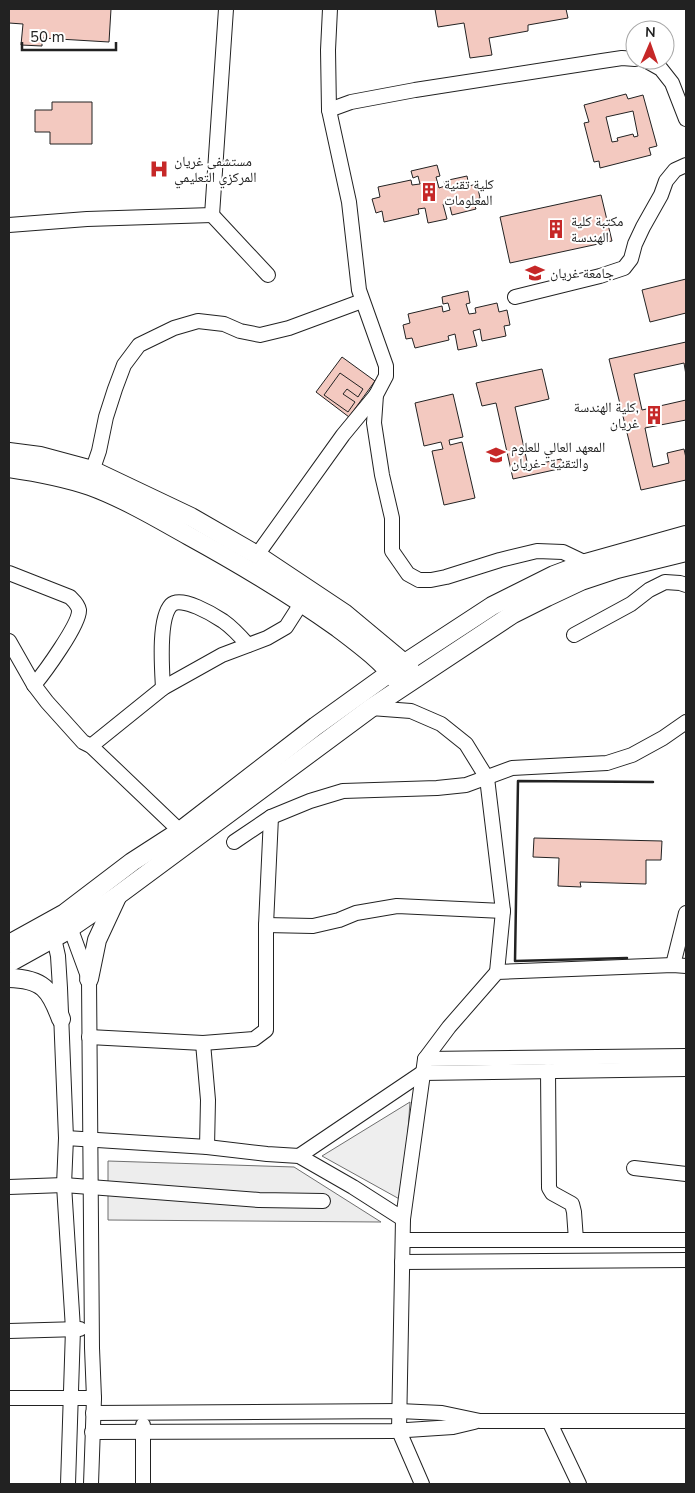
<svg xmlns="http://www.w3.org/2000/svg" width="695" height="1493" viewBox="0 0 695 1493" font-family="'Nunito Sans','Noto Naskh Arabic',sans-serif">
  <rect width="100%" height="100%" fill="#fff"/>
  <polygon fill="#eee" stroke="#6f6f6f" points="410,1102 403,1201 322,1156"/>
  <polygon fill="#ededed" stroke="#6f6f6f" points="108,1161 294,1167 381,1222 108,1220"/>
  <g fill="#f3c9c0" stroke="#222" fill-rule="evenodd">
    <polygon points="9,9 111,9 109,42 42,38 42,46 21,45 23,24 9,23"/>
    <polygon points="435,9 566,9 568,18 528,25 528,31 489,38 492,55 470,58 464,23 438,27"/>
    <path d="M626,94l2,5 15,-4 14,51 -8,2 2,7 -51,13 -1,-7 -5,1 -10,-39 5,-1 -5,-17zM633,111l5,25 -4,1 -1,-3 -16,4 1,3 -6,1 -6,-25z"/>
    <polygon points="52,102 92,102 92,144 50,144 50,132 35,132 35,110 52,110"/>
    <polygon points="437,165 440,176 436,177 439,188 445,186 444,181 467,176 469,186 477,184 480,198 473,200 476,209 452,215 449,203 443,204 447,219 428,223 425,208 418,209 419,214 384,222 382,211 376,213 372,199 380,197 378,187 411,180 412,185 420,184 418,176 413,178 411,171"/>
    <polygon points="601,195 612,241 510,263 500,217"/>
    <polygon points="686,279 686,313 650,322 642,290"/>
    <polygon points="468,291 470,303 466,304 469,314 476,313 475,308 497,303 499,312 507,310 510,325 504,326 506,336 482,341 480,329 473,331 477,346 458,350 455,334 448,336 449,340 415,348 412,338 406,339 403,325 410,323 408,314 442,306 443,312 450,310 448,303 443,304 442,297"/>
    <polygon points="686,342 686,375 684,363 634,374 642,410 686,400 686,420 645,428 653,467 669,463 667,453 684,449 686,458 686,480 641,490 609,359"/>
    <polygon points="342,357 375,381 349,417 316,392"/>
    <polygon points="542,369 549,399 515,407 528,466 561,459 563,468 513,479 496,403 482,406 476,383"/>
    <polygon points="340,373 363,389 358,397 347,389 343,394 355,402 348,412 324,395"/>
    <polygon points="453,394 463,437 449,440 450,445 462,442 475,498 444,505 432,451 443,449 441,442 424,446 415,403"/>
    <polygon points="534,838 662,841 661,860 646,860 646,884 580,882 581,887 558,886 559,858 533,857"/>
  </g>
  <g fill="none" stroke-linecap="round" stroke-linejoin="round">
    <g stroke="#222" stroke-width="16">
      <g id="minor">
        <polyline points="330,9 328,50 329,110 349,202 359,290 386,366 386,376 376,395 374,423 382,475 392,518 392,551 408,574 419,580 431,580 446,577 500,560 537,551 563,552 586,563"/>
        <polyline points="645,60 661,69 672,83 686,119"/>
        <polyline points="329,110 351,102 415,90 602,61 622,58 635,59"/>
        <polyline points="212,215 268,275"/>
        <polyline points="9,225 87,219 212,215 226,9"/>
        <polyline points="515,297 600,276 624,268 631,259 635,244 643,227 661,195 666,181 675,170 686,165"/>
        <polyline points="89,480 99,451 106,417 115,389 124,365 139,345 174,328 198,321 224,324 240,331 260,335 289,328 362,301"/>
        <polyline points="257,555 343,435 376,395"/>
        <path d="M9,573l61,24c4,4 8,7 9,13 1,14 -35,63 -45,75"/>
        <polyline points="574,635 631,604 649,590 665,582 680,583 686,585"/>
        <polyline points="9,641 34,685 47,702 83,742 91,746 180,831"/>
        <path d="M163,688c-1,-19 -5,-69 8,-83 10,-10 43,10 52,16 10,7 18,16 25,24"/>
        <polyline points="371,708 411,711 441,724 466,744 487,778 503,911 497,972"/>
        <polyline points="91,746 163,688 222,655 267,638 286,627 302,602"/>
        <polyline points="234,842 271,817 310,801 343,791 437,788 466,785 512,768 607,763 632,755 663,738 686,722"/>
        <polyline points="67,919 89,979 92,1348 94,1398 91,1484"/>
        <polyline points="266,925 313,926 339,920 356,913 397,906 503,911"/>
        <polyline points="52,929 58,956 60,988 66,1138 64,1185 73,1329 68,1484"/>
        <polyline points="673,965 686,913"/>
        <polyline points="89,1037 203,1043 254,1039 266,1030 266,925 271,817"/>
        <polyline points="203,1043 208,1100 207,1147"/>
        <polyline points="425,1059 686,1056"/>
        <polyline points="548,1071 549,1188 552,1193 572,1204 574,1212 576,1240"/>
        <polyline points="66,1138 207,1147 267,1154 299,1156 353,1187 403,1219 425,1059 449,1027 497,972 673,965 686,966"/>
        <polyline points="299,1156 422,1073 686,1069"/>
        <polyline points="634,1168 686,1174"/>
        <polyline points="9,1187 64,1185 259,1200 323,1201"/>
        <polyline points="403,1219 399,1431 422,1484"/>
        <polyline points="403,1240 686,1240"/>
        <polyline points="402,1262 686,1260"/>
        <polyline points="9,1331 80,1329"/>
        <polyline points="9,1398 94,1398"/>
        <polyline points="93,1413 399,1411 442,1413 480,1421 686,1421"/>
        <polyline points="549,1421 579,1484"/>
        <polyline points="143,1425 143,1484"/>
        <polyline points="92,1432 392,1431 453,1427 474,1422"/>
      </g>
    </g>
    <g stroke="#222" stroke-width="20">
      <g id="major">
        <polyline points="9,452 40,456 92,470 191,517 257,555 344,613 404,663 411,671"/>
        <path d="M9,468c27,4 55,9 81,18 33,12 69,33 99,50 51,28 101,58 149,92 21,16 43,32 59,53"/>
        <polyline points="9,944 65,913 132,862 180,831 316,726 391,672 492,606 554,575 586,563 686,535"/>
        <polyline points="9,963 63,933 117,896 371,708 513,614 547,597 581,581 617,569 686,552"/>
        <path d="M9,978c34,1 41,11 52,41"/>
        <polyline points="89,979 97,940 117,897"/>
      </g>
    </g>
    <use href="#minor" stroke="#fff" stroke-width="14"/>
    <use href="#major" stroke="#fff" stroke-width="18"/>
    <polyline stroke="#222" stroke-width="2.5" points="627,958 515,961 518,781 653,782"/>
  </g>
  <defs>
    <g id="hospital-bare" transform="scale(1.5)"><path d="M-5-5h3v3.5h4V-5h3V5h-3V1.5h-4V5h-3Z" fill="#c62828" stroke="#fff" stroke-width="2.5" paint-order="stroke"/></g>
    <g id="building-bare" transform="scale(1.5)"><path d="M-4-6H4V6H1V3H-1V6H-4ZM-2.5-4.3h1.7v1.8h-1.7ZM.8-4.3h1.7v1.8H.8ZM-2.5-1h1.7V.8h-1.7ZM.8-1h1.7V.8H.8Z" fill="#c62828" stroke="#fff" stroke-width="2.5" paint-order="stroke"/></g>
    <g id="university-bare" transform="scale(1.5)"><path d="M0-5L7-2L0 1L-7-2ZM-4 1L0 2.5L4 1V4Q0 6-4 4Z" fill="#c62828" stroke="#fff" stroke-width="2.5" paint-order="stroke"/></g>
  </defs>
  <g fill-rule="evenodd">
    <use href="#hospital-bare" x="159" y="169"/>
    <use href="#building-bare" x="429" y="192"/>
    <use href="#building-bare" x="556" y="229"/>
    <use href="#university-bare" x="535" y="273"/>
    <use href="#building-bare" x="654" y="415"/>
    <use href="#university-bare" x="496" y="455"/>
  </g>
  <g text-anchor="middle" stroke-width="4" stroke-linejoin="round" paint-order="stroke">
    <g font-size="14" fill="#222" stroke="#fff" text-anchor="start">
      <text x="174" y="166">مستشفى غريان<tspan x="174" dy="16">المركزي التعليمي</tspan></text>
      <text x="444" y="189">كلية تقنية<tspan x="444" dy="16">المعلومات</tspan></text>
      <text x="571" y="226">مكتبة كلية<tspan x="571" dy="16">الهندسة</tspan></text>
      <text x="550" y="278">جامعة غريان</text>
      <text x="639" y="412" text-anchor="end">كلية الهندسة,<tspan x="639" dy="16">غريان</tspan></text>
      <text x="511" y="452">المعهد العالي للعلوم<tspan x="511" dy="16">والتقنية -غريان</tspan></text>
    </g>
  </g>
  <rect width="695" height="1493" fill="none" stroke="#222222" stroke-width="20"/>
  <g transform="translate(650 45) rotate(2)"><circle r="24" fill="#ffffff" stroke="#a7a7a7"/>
  <path d="M0-4L9 19L0 12L-9 19Z" fill="#c62828"/>
  <text y="-8" font-size="14" font-weight="bold" text-anchor="middle" fill="#222222">N</text>
  </g>
  <path d="M22 42v8h94v-8" fill="none" stroke="#222222" stroke-width="2.5"/>
  <text x="30" y="42" font-size="15" fill="#222222" stroke="#ffffff" stroke-width="4" paint-order="stroke">50 m</text>
</svg>
